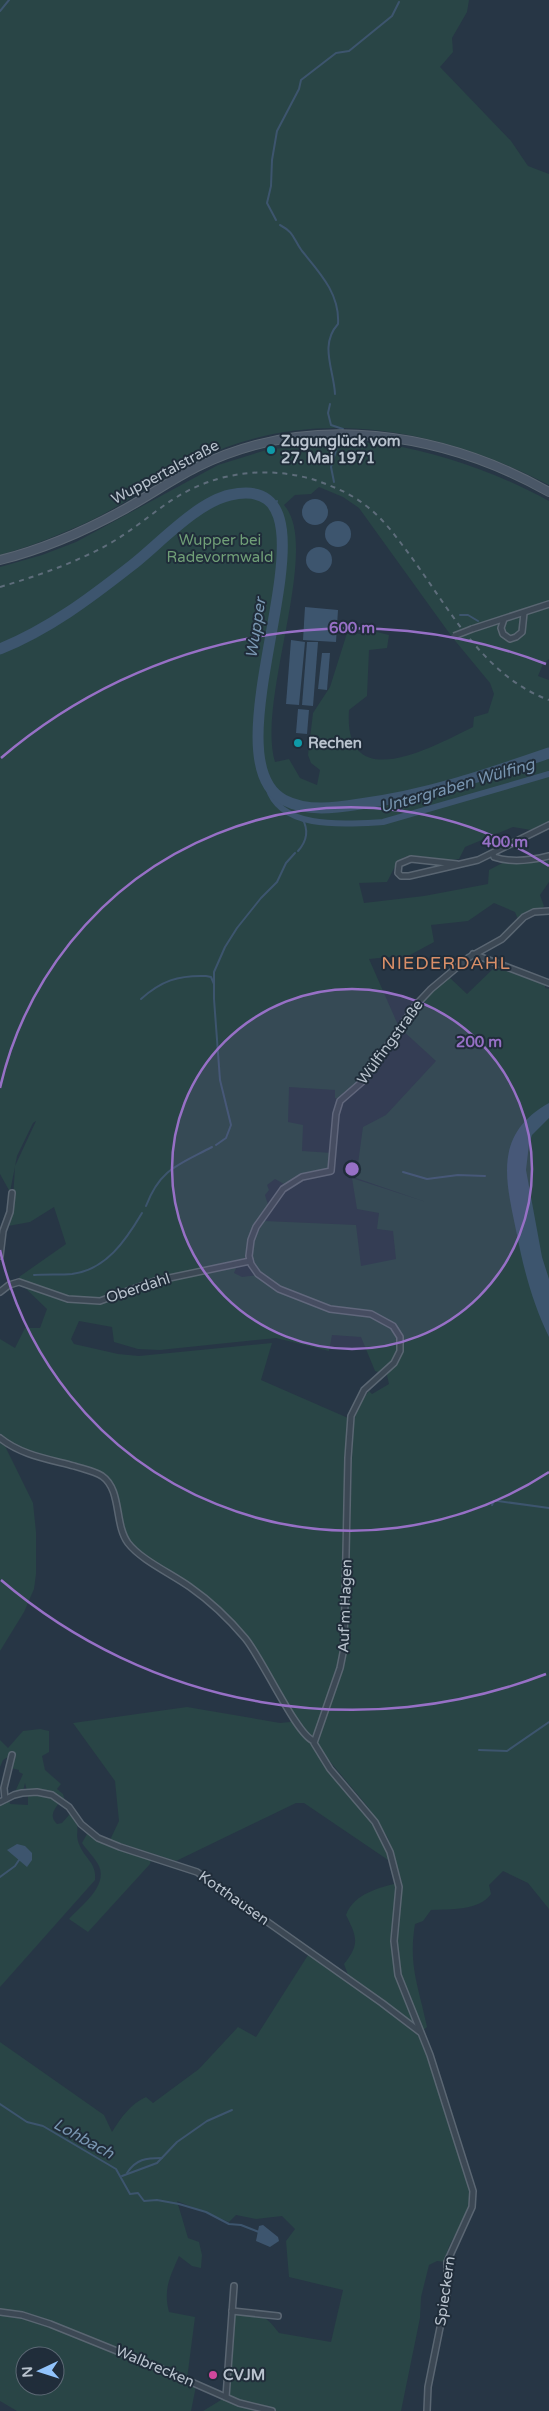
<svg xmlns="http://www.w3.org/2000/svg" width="549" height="2411" viewBox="0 0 549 2411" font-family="'Varela Round',sans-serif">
  <rect width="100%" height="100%" fill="#273645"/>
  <g fill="#294546" fill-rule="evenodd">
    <path d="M0,0h469l-2,12 -15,26 1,14 -13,15 71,74 17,25 21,8v311c-108,-56 -238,-82 -352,-25 -36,18 -69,42 -105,60 -30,14 -60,26 -92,35z"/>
    <path d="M340,441c15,2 31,1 46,3 57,10 112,29 163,57v158l-6,5 -5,12 11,4v141l-18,9 -18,-3 -48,20 -6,12c-15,4 -46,-9 -58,0 -6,5 -10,16 -14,23l-28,1 5,20 60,-7 64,-12 1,-14 21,-11 39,-3v26l-9,13 4,11 -4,5 -21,11 -4,-10 -21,-9 -26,18 -37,4 3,17 -24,13 -41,4 29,66 -32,49 -27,25 -4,-1v-8l-46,-3 -1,35 15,3 -1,26 30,2 -3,15 -32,8 -13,8 -9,-5 -8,6 2,5 -4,5 3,10 -14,22 -9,31 -97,23 -47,19h-24l-57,-19 -1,-4 47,-33 -12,-37 -24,15 -22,4 4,-9 3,-51 21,-45 -3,2 -16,33 -7,36 -10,-18v-607l42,-12 34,-13 142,-77 48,-15zM319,487l24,10 16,11 93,129 38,46 4,11 -6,19 -14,4 -1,10c-39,19 -130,71 -124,-17l18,-14 2,-46 18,-2 2,-13 -16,-4 -14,3 -11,-4 -18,57 -17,26 -5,42 3,8 9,7 -3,15 -17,-7 -11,-19 -14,3c-19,-62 47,-215 9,-257l11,-10 16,-1z"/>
    <path d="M495,967l50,18v3l4,1v920l-21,-26 -25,-12 -14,14 2,9c-12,17 -41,15 -60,16l-8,11 -8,3c-7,42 4,63 12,103l-5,4 -74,-56 -4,-11c16,-20 13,-27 2,-49 8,-22 35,-28 56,-33l-14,-44 -20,-31 -71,-85 -1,-6 -2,2c-27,-50 -49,-92 -96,-127 -22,-16 -52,-27 -69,-48 -10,-13 -14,-46 -19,-62l-15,-10 -74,-20 -21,-15v-97l15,9 10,-20h15l7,-19 -26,-25 55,19h30l45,-18 86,-19 -3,7 8,4 15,-2c25,19 66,39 98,37v-3c-30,0 -89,-18 -104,-48l2,-20 11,-20 92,4 5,41 35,-7 -3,-28 -16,-2 2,-16 -22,-4 -5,-31 74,24 -70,-24 7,-51 23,-12 50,-54 -35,-32c14,-20 28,-37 48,-52l18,17zM79,1321l33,6 2,15 24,7 22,1 116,-12 53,13 3,-16 29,2 14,34 12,4 2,9 -17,10 -3,-3 -11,15 -5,19 -6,223 -4,22 -15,41 -6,1 17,-44 3,-20 6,-230 -87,-38 11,-37 -133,13 -21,-2 -44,-10 -3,-5z"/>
    <polygon points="0,1443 5,1446 33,1503 36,1532 36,1574 34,1589 24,1612 0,1651"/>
    <polygon points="187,1707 280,1723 290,1722 293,1720 374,1823 394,1864 304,1803 296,1803 176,1861 110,1840 119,1821 115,1781 73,1723"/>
    <polygon points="40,1729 49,1731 49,1752 42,1756 45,1770 61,1784 57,1789 63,1794 65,1801 56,1796 27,1791 25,1783 23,1791 15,1792 23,1774 19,1772 19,1770 11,1768 15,1753 3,1760 0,1767 0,1740 8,1748 23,1731"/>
    <path d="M43,1795l16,8c-5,7 -10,13 -2,21l5,-1 8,-9c13,15 4,16 9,30 5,14 18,19 16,36l-95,107v-183l9,-4 1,4 18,1v-9z"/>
    <path d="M87,1834l18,11 46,15 -1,4 -62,68 -19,-13c12,-13 39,-33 30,-53 -4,-8 -12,-16 -17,-23z"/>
    <path d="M310,1952l93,68 17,18 12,30 38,121c3,30 -22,46 -25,73l-8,-1 -8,4 -8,32 -1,21 -19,93h-198l23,-14 6,-86c26,2 31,1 47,22l52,9 12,-52 -54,-13 -3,-36 9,-12 -13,-13 -26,3 -20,-4 -7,7 -52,-21 11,37 11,4 3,13 -1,13 -9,-2 -13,-10c-9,21 -16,33 -10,56l26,5 -8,62 9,7 -5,25h-174l-17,-10v-359l104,73 8,17c9,-14 18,-28 34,-35l7,6 46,-34 39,-42 18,10zM25,2356h30v30h-30z"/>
  </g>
  <g fill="#3d556e">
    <circle cx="315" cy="512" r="13"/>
    <circle cx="338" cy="534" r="13"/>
    <circle cx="319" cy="560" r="13"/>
    <polygon points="305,607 338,610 336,642 303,640"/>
    <polygon points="291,640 305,642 299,705 286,704"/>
    <polygon points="307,642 318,642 313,706 302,705"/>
    <polygon points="322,653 330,653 327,690 318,689"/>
    <polygon points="298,709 309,710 307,734 296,733"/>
    <path d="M549,1103v15l-17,17 -3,9 -3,26 16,87 7,22v58c-16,-33 -25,-66 -32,-102 -11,-54 -25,-100 32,-132z"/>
    <polygon points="17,1844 25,1846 32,1853 32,1860 27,1867 7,1850"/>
    <polygon points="263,2225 278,2237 279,2241 270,2247 256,2241 259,2226"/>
  </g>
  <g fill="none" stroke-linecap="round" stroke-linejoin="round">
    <g stroke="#3d556e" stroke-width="2">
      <polyline points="0,11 9,0"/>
      <polyline points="276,220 267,203 271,186 272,160 277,131 299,89 301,80 336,53 349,51 392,16 399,2"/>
      <path d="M280,225c15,8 13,14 22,26 18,22 38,43 36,73 -19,21 -4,46 -3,70"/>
      <polyline points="330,404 328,413 331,425 343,429"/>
      <polyline points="334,482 331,467 338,444"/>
      <polyline points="274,504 277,501"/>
      <polyline points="460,615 468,615 478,621"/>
      <path d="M298,851c9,-10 11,-21 4,-33"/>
      <path d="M141,999c20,-18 37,-24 65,-23l5,1 3,7"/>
      <polyline points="216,1145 226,1138 231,1125 220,1080 214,999 214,972 225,947 237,928 261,898 277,882 286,863 295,853"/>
      <polyline points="403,1172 427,1179 458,1175 485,1176"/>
      <path d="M146,1206c14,-37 32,-41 66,-59"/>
      <path d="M34,1275c12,-1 26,0 38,-1 34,-4 54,-34 70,-61"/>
      <polyline points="492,1505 494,1501 498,1501 549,1508"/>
      <polyline points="479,1750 507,1751 549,1722"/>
      <polyline points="0,1877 15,1866 19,1860"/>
      <polyline points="0,2104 27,2122 43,2126 116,2169 130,2194 138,2193 144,2201 157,2200 179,2204 206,2212 229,2224 241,2225 259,2232"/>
      <path d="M127,2173c9,-14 19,-15 35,-15"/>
      <polyline points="122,2176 157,2163 177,2142 207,2121 232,2110"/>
    </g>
    <path stroke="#3d556e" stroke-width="6" d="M268,787c12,44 79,37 115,35l166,-48"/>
    <path stroke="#3d556e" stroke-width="11" d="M0,649c49,-20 89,-50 131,-83 26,-20 66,-64 99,-71 128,-28 -30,261 54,305 23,12 51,8 76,4 68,-9 125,-29 189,-51"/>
    <g stroke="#5a6672" stroke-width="8">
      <g id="street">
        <polyline points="504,619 501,628 503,634 510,639 516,637 522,632 524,613"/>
        <polyline points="472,629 549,604"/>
        <path d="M493,854l1,3c17,6 39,3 55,-1"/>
        <polyline points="457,864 411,859 399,864 398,873 401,876 409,876 478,860 549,825"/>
        <polyline points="473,954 549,983"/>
        <polyline points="0,1256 3,1231 10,1212 12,1193"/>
        <polyline points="0,1292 9,1285 19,1282 68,1299 100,1301 155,1281 250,1261"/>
        <path d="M0,1438c21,17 48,21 74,28 9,3 20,5 28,10 20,14 12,48 26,67 13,17 44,31 62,44 20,14 39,32 55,51 17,20 52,98 69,103"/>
        <polyline points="5,1799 4,1788 12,1755"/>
        <polyline points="0,1802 14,1795 22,1793 37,1792 52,1795 69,1807 81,1824 98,1838 120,1847 197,1872 382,2003 420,2032"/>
        <polyline points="232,2311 278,2316"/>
        <polyline points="0,2312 22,2315 50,2324 164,2370 239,2403 272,2411"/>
        <polyline points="226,2397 234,2286"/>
        <polyline points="427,2411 428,2387 447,2293 447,2262 472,2207 473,2191 430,2055 398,1975 394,1941 399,1887 390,1852 375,1822 330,1769 314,1743 340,1668 344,1648 348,1458 351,1416 364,1390 394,1363 400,1351 400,1337 393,1326 371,1314 330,1309 279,1289 258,1274 251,1264 249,1256 251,1240 256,1227 283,1189 302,1177 331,1171 336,1114 340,1101 363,1081 415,1006 431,989 468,958 502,939 524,917 534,912 549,911"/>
      </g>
    </g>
    <g stroke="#5a6672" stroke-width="10">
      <path id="secondary" d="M0,560c44,-11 85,-29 125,-51 25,-14 48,-30 72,-42 113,-56 246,-35 352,25"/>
    </g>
    <use href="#street" stroke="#3c4854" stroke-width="5"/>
    <use href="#secondary" stroke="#4a5767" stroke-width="8"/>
    <path stroke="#5e6d7b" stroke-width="2" stroke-dasharray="5 5" stroke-linecap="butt" d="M0,587c37,-11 75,-24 109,-43 43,-25 63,-54 116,-67 30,-7 60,-6 90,3 17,6 35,13 50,25 15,11 27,26 38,41 42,54 77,129 146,154"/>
    <g stroke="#5a6672" stroke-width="8" stroke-linecap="butt">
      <polyline id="street-bridge" points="454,636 472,629"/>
    </g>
    <use href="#street-bridge" stroke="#3c4854" stroke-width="5"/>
  </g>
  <circle cx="352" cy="1169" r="180" fill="#9770c6" fill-opacity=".12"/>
  <g fill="none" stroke="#9770c6" stroke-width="2.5">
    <circle cx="352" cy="1169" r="180"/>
    <path d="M549 1472A361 361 0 0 1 0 1250M0 1088A361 361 0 0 1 549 866"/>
    <path d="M546 1674A541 541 0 0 1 1 1580M1 758A541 541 0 0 1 546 664"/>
  </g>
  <g fill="#0f9aa8" stroke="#202d3a" stroke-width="2">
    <circle cx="271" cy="450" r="5"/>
    <circle cx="298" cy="743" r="5"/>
  </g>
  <circle fill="#d1479c" stroke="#202d3a" stroke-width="2" cx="213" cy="2375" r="5"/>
  <g text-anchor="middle" stroke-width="4" stroke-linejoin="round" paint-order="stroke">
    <g font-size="15" font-weight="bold" fill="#b9c3ce" stroke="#202d3a" text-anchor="start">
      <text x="281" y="446">Zugunglück vom<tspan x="281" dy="17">27. Mai 1971</tspan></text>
      <text x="308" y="748">Rechen</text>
      <text x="223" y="2380">CVJM</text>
    </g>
    <g font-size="15" fill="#b9c3ce" stroke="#202d3a">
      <text transform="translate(165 472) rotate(-28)" y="5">Wuppertalstraße</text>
      <text transform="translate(390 1042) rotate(-54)" y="5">Wülfingstraße</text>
      <text transform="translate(138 1288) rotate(-18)" y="5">Oberdahl</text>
      <text transform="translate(345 1606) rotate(-88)" y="5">Auf'm Hagen</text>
      <text transform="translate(234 1898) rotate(35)" y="5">Kotthausen</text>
      <text transform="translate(445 2291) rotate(-82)" y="5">Spieckern</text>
      <text transform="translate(155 2366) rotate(23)" y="5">Walbrecken</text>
    </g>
    <g font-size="15" fill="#709f77" stroke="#202d3a">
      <text x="220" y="545">Wupper bei<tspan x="220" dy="17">Radevormwald</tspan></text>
    </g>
    <g font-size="16" font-style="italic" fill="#7996b1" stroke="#202d3a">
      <text transform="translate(255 628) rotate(-81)" y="6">Wupper</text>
      <text transform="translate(457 785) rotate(-16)" y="6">Untergraben Wülfing</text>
      <text transform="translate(84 2138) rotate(29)" y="6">Lohbach</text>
    </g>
    <g font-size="18" letter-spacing="1" fill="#da8f68" stroke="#202d3a">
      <text x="446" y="969">NIEDERDAHL</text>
    </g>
  </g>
  <circle cx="352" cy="1169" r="8" fill="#9770c6" stroke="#202d3a" stroke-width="2.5"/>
  <g font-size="15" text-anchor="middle" font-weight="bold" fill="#9770c6" stroke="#202d3a" stroke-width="4" stroke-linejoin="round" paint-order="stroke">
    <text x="352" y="633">600 m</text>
    <text x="505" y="847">400 m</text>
    <text x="479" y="1047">200 m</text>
  </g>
  <g transform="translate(40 2371) rotate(266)"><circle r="24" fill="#202d3a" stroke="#5d6975"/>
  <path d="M0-4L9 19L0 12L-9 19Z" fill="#91c3fb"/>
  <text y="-8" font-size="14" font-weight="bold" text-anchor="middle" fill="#b9c3ce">N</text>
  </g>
</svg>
